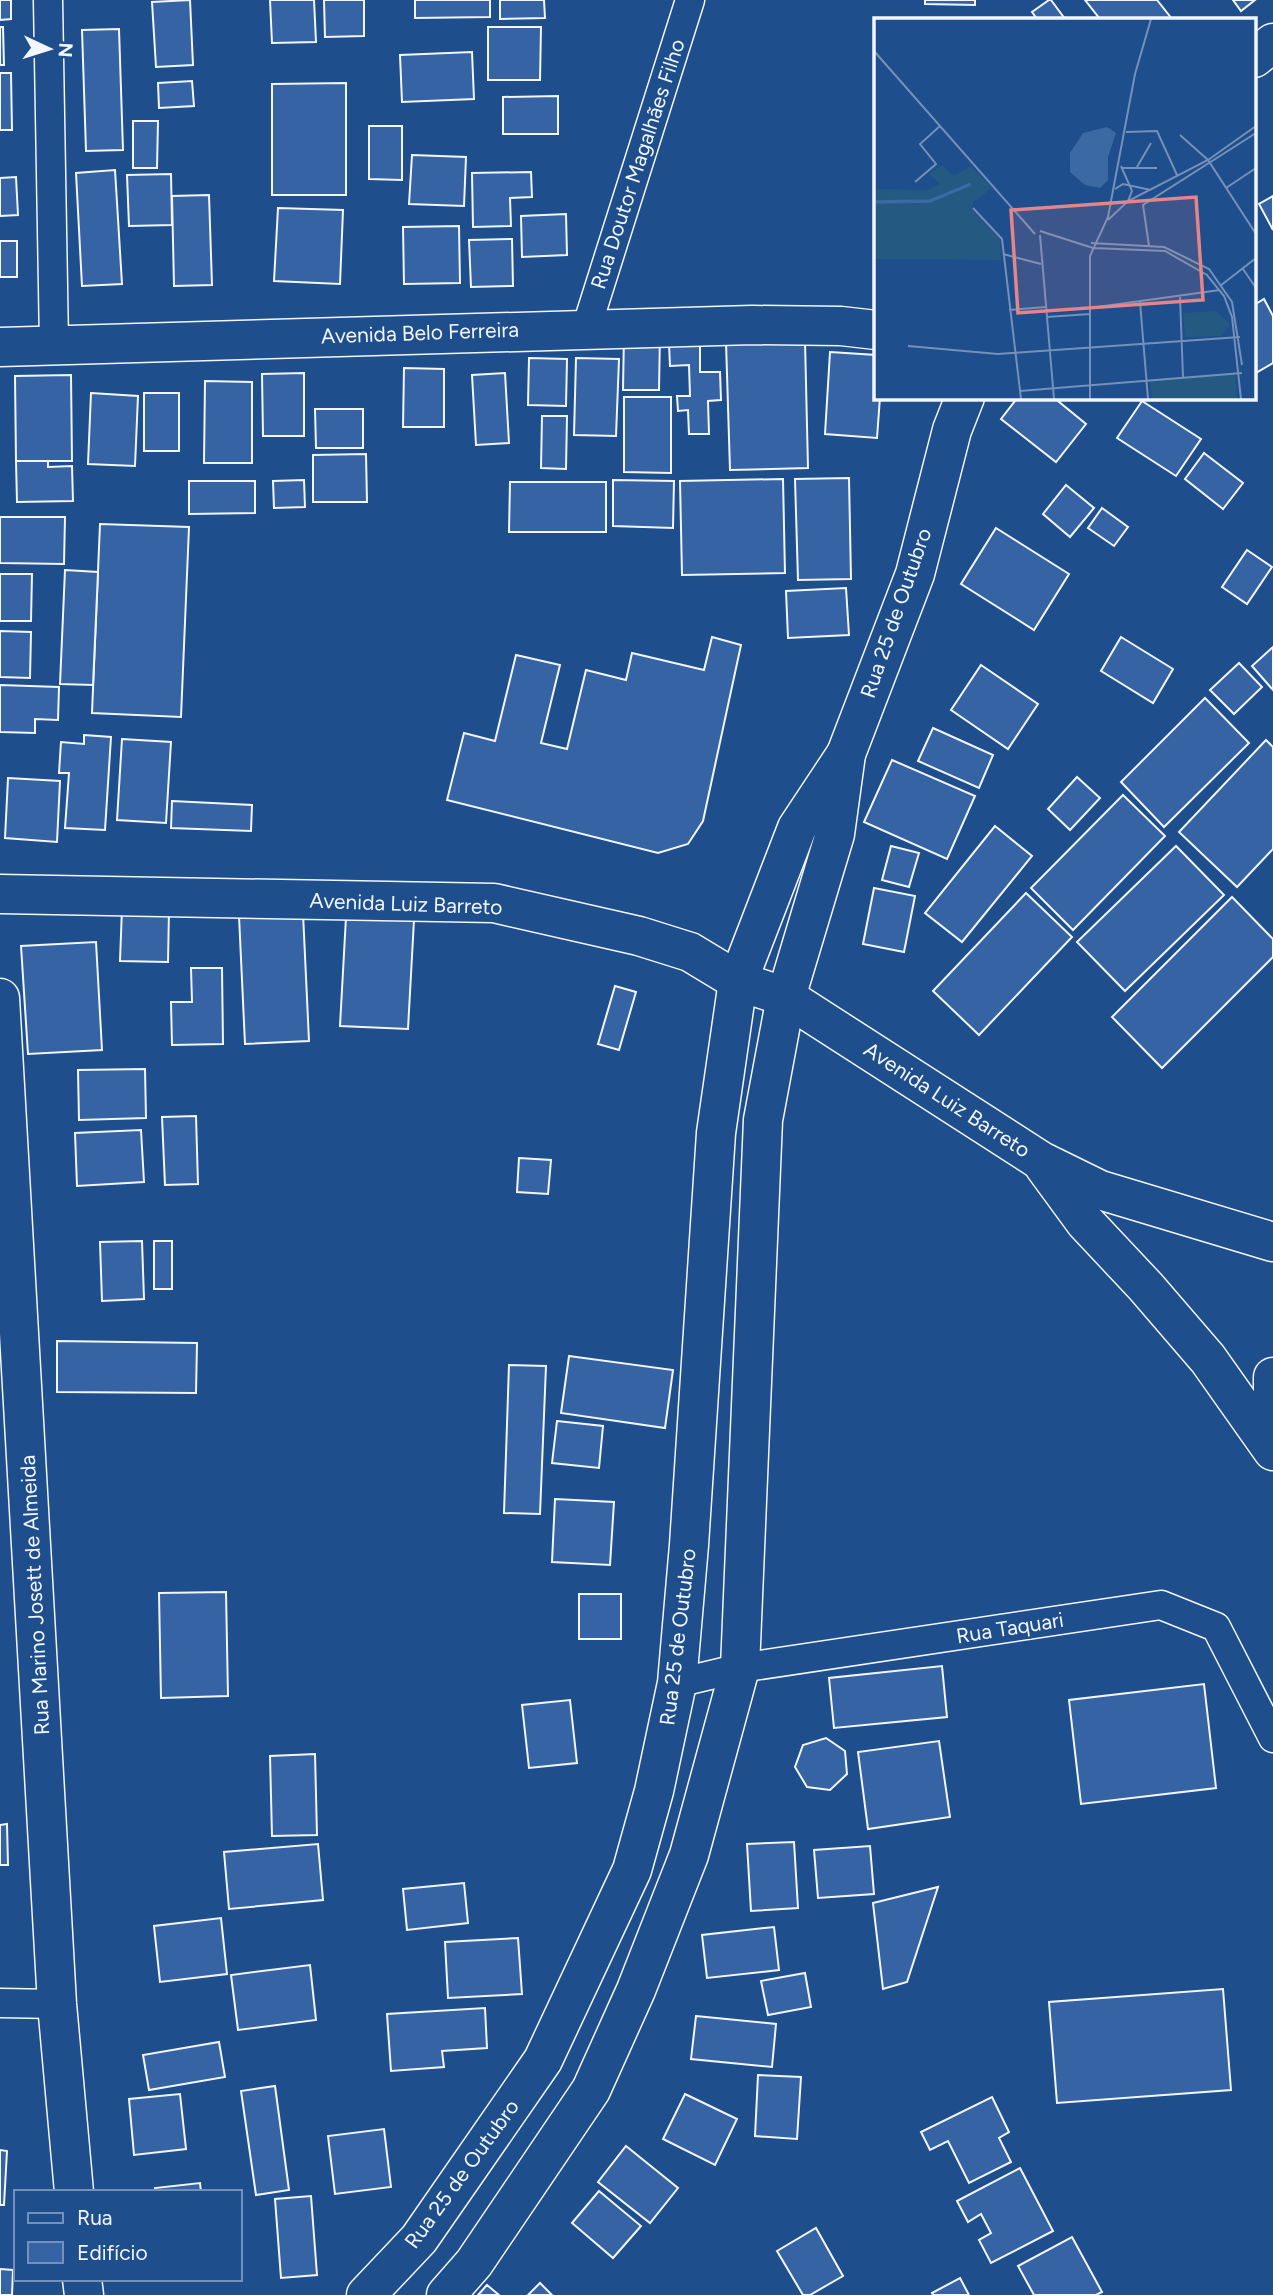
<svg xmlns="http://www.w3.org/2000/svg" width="1273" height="2295" viewBox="0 0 1273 2295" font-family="Figtree,sans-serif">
  <rect width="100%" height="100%" fill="#1f4e8c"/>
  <g fill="#3563a3" stroke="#f2f6ff" stroke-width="2">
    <polygon points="0,0 11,0 11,19 0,20"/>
    <polygon points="190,0 193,65 156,67 152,2"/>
    <polygon points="270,0 314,0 316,42 272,43"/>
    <polygon points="324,0 364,0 364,36 325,37"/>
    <polygon points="415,0 490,0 490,17 415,18"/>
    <polygon points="500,0 544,0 545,18 500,19"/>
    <polygon points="925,0 975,0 975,5 925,4"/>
    <polygon points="1049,0 1051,0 1065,19 1037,19 1032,12"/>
    <polygon points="1085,0 1157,0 1172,19 1100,19"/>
    <polygon points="1233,0 1255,0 1241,11"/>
    <polygon points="0,27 3,27 4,65 0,65"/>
    <polygon points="488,27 541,27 540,80 488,80"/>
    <polygon points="119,29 123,150 86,151 82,30"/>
    <polygon points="472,52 474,99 402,102 400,55"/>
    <polygon points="0,73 11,73 12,130 0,130"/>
    <polygon points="192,81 194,106 159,108 158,83"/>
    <polygon points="346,83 346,195 272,195 272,84"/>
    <polygon points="558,96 558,134 503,134 503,97"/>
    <polygon points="133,121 158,121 157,168 133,168"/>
    <polygon points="369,126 402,126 402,180 369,179"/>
    <polygon points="412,155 466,157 464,206 409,204"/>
    <polygon points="115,170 122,284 82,286 76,173"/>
    <polygon points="531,172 532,197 510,198 511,226 473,227 472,173"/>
    <polygon points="171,174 172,225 129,226 127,175"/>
    <polygon points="16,177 18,215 0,216 0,178"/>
    <polygon points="209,195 212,285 174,286 172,196"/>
    <polygon points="1273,196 1273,230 1259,204"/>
    <polygon points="278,208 343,210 340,284 274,281"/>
    <polygon points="566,214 567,255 522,257 521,216"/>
    <polygon points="459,226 460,283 404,284 403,227"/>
    <polygon points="512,239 513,286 471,287 469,240"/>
    <rect x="0" y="241" width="17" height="36"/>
    <polygon points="1264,299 1273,316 1273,363 1254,374 1254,305"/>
    <polygon points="624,333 660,333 659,390 623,390"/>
    <polygon points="805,341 808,468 730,470 726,342"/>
    <polygon points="700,343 700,372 720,372 721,400 708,401 709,434 689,434 688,410 678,411 677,396 690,396 689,365 670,366 669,344"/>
    <polygon points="830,352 876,355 876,397 880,397 877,438 825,434"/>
    <polygon points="529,358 567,359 566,406 528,405"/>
    <polygon points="576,358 619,359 616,436 574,435"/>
    <polygon points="404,368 444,369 444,427 403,427"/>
    <polygon points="304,373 304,436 263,436 262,374"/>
    <polygon points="505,373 509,443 476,445 472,375"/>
    <polygon points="71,375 72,461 16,461 15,376"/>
    <polygon points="205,381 252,382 252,463 204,463"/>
    <polygon points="91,393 138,396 135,466 88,464"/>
    <rect x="144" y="393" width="35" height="58"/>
    <polygon points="624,397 671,397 671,473 624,472"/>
    <polygon points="1018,397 1053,397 1086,424 1056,462 1001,419"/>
    <polygon points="1142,401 1201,439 1176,476 1117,438"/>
    <polygon points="315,409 363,409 363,448 316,448"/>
    <polygon points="542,416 567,416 566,469 541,468"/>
    <polygon points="1204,453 1243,483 1223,509 1185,479"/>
    <polygon points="366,454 367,502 313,502 313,455"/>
    <polygon points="16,461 48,461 48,467 72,466 73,501 17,502"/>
    <polygon points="849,478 851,579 798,580 795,479"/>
    <polygon points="783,479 785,573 682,575 680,481"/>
    <polygon points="304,480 305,507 274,508 273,481"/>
    <polygon points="613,480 674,481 673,528 613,526"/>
    <polygon points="189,481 255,481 255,513 189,514"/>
    <polygon points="510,482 606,482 606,532 509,532"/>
    <polygon points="1066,485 1094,508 1070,537 1043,514"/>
    <polygon points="1102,508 1128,527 1114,546 1088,528"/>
    <polygon points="0,517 65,517 64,564 0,563"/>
    <polygon points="100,524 189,527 181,717 92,713"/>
    <polygon points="996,528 1069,574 1034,630 961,584"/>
    <polygon points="1247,550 1272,567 1247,604 1222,587"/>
    <polygon points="65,570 98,572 93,685 60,684"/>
    <polygon points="0,574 32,574 31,621 0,621"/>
    <polygon points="846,588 849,635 788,638 786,591"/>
    <polygon points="0,631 31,632 30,678 0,677"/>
    <polygon points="712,637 741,645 703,821 688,844 658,853 447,800 464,733 495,741 516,655 560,665 541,743 567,749 586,670 626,680 632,653 704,670"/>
    <polygon points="1121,637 1173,669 1153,703 1101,671"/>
    <polygon points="1273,647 1273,690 1252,666"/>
    <polygon points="1239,663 1262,687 1234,714 1210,690"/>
    <polygon points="981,665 1038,704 1008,749 951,710"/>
    <polygon points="0,685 59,687 58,720 35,719 35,733 0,732"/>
    <polygon points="1205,698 1249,743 1164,827 1121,782"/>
    <polygon points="933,728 993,755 979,788 918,761"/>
    <polygon points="84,735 111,737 105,830 65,828 69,773 59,773 61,742 84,744"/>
    <polygon points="122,739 171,742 166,823 117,820"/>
    <polygon points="1266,740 1273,747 1273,849 1237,887 1179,832"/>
    <polygon points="892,760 975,796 947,859 864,822"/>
    <polygon points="1077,777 1100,798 1070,830 1048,809"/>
    <polygon points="8,778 60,781 57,842 5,838"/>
    <polygon points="1123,795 1165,836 1073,930 1031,888"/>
    <polygon points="172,801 252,805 251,831 171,828"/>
    <polygon points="995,826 1032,856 962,942 925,913"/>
    <polygon points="891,846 919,853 909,887 882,880"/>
    <polygon points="1176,846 1224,895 1125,991 1077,942"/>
    <polygon points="874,888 915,896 904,952 863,944"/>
    <polygon points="1026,893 1072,937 979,1035 933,991"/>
    <polygon points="1232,897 1273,939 1273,957 1162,1068 1112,1017"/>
    <polygon points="122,908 169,910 168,962 120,961"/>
    <polygon points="303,913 309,1041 245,1044 239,916"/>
    <polygon points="346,917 414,920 408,1029 340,1026"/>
    <polygon points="96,942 102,1050 28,1054 21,946"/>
    <polygon points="191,968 222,968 223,1044 172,1045 171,1002 192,1002"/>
    <polygon points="615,986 636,992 619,1050 598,1044"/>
    <polygon points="145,1069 146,1118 79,1120 78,1070"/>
    <polygon points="196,1116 198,1184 165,1185 162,1117"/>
    <polygon points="141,1130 144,1182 77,1186 75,1133"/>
    <polygon points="519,1158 551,1160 548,1194 517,1192"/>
    <polygon points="142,1241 144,1299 102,1301 100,1242"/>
    <rect x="154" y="1241" width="18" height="48"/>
    <polygon points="57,1341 197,1343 196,1393 57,1392"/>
    <polygon points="569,1356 673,1370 665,1428 561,1413"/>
    <polygon points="509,1365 546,1366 540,1514 504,1513"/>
    <polygon points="557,1421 603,1426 599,1468 552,1463"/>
    <polygon points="555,1499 614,1502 610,1565 552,1562"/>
    <polygon points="226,1592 228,1696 161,1698 159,1593"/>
    <rect x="579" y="1594" width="42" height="45"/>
    <polygon points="942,1666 947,1717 834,1728 829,1678"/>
    <polygon points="1204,1684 1216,1788 1081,1804 1069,1700"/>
    <polygon points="570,1700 577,1763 529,1768 522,1705"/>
    <polygon points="826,1738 845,1751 847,1774 830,1790 807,1787 795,1767 803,1745"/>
    <polygon points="939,1741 950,1817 868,1829 858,1752"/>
    <polygon points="315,1754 317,1835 272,1836 270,1756"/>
    <polygon points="7,1824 8,1865 0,1865 0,1825"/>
    <polygon points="794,1842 798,1908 751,1911 747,1844"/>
    <polygon points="318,1844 323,1900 229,1909 224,1852"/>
    <polygon points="870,1846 874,1894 818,1898 814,1850"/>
    <polygon points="464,1883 468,1923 407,1930 403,1889"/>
    <polygon points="938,1887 907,1982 883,1989 873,1903"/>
    <polygon points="221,1918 227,1974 160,1982 154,1926"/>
    <polygon points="774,1927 779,1970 707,1978 702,1935"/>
    <polygon points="518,1938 522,1994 448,1998 445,1942"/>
    <polygon points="310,1965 316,2020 238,2030 231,1975"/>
    <polygon points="805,1973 811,2007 768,2015 761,1981"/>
    <polygon points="1223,1989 1231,2090 1057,2103 1049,2002"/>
    <polygon points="485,2008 487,2048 442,2051 444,2067 391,2071 387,2014"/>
    <polygon points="696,2016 776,2024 772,2067 691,2059"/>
    <polygon points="219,2042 225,2077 149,2090 143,2055"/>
    <polygon points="758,2075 801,2077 797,2139 755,2136"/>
    <polygon points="275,2086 289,2190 256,2195 241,2091"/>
    <polygon points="180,2094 186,2149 134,2155 129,2099"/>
    <polygon points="685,2094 737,2119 715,2165 663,2139"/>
    <polygon points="992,2097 1009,2132 999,2138 1011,2162 969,2183 948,2141 930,2150 921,2132"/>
    <polygon points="384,2129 391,2187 335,2194 328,2136"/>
    <polygon points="626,2146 678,2188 650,2223 598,2182"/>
    <polygon points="0,2150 7,2151 4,2205 0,2205"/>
    <polygon points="1020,2168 1053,2231 991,2263 979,2240 991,2233 981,2214 968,2222 957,2201"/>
    <polygon points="200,2183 201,2192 156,2192 155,2188"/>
    <polygon points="599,2191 641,2226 613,2258 572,2223"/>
    <polygon points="311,2196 317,2275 281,2278 275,2199"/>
    <polygon points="816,2228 843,2276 810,2295 803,2295 777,2251"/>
    <polygon points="1072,2237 1102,2292 1096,2295 1034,2295 1018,2266"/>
    <polygon points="0,2269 13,2270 12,2295 0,2295"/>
    <polygon points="960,2278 969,2295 933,2295 932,2293"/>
    <polygon points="540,2283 552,2295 528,2295"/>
    <polygon points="487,2285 499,2295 478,2295"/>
  </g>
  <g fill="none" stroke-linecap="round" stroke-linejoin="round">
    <g stroke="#f2f6ff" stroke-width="31">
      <g id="street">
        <polyline points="48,0 54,344"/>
        <polyline points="586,329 690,0"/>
        <polyline points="677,1683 740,1668 1161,1605 1216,1627 1273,1738"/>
        <polyline points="0,2003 57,2004"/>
      </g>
    </g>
    <g stroke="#f2f6ff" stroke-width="41">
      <g id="secondary">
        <polyline points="1254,58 1273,43"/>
        <polyline points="0,347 752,325 841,326 876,330"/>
        <polyline points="0,894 494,903 639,936 690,952 738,981 797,828 846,754"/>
        <polyline points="786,997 835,834 846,754 915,574 952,430 965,397"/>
        <polyline points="0,998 57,2004 74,2192"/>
        <polyline points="82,2279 84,2295"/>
      </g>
    </g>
    <g stroke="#f2f6ff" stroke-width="41">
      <g id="primary">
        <polyline points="1044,1166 1085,1222 1146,1287 1208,1359 1273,1451"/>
        <polyline points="1273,1377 1273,1416"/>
        <polyline points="366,2295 419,2239 543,2060 632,1870 654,1791 677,1683 689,1545 716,1133 738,981 786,997 1041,1161 1100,1190 1273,1242"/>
        <polyline points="446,2295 474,2263 591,2090 636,1990 689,1855 740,1668 763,1120 786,997"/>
      </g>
    </g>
    <use href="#street" stroke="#1f4e8c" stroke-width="28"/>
    <use href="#secondary" stroke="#1f4e8c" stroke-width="38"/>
    <use href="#primary" stroke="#1f4e8c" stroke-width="38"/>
  </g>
  <g text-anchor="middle" stroke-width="5" stroke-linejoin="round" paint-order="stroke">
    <g font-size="21" fill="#f2f6ff" stroke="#1f4e8c">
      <text transform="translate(638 164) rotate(-72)" y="7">Rua Doutor Magalhães Filho</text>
      <text transform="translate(420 333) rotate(-2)" y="7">Avenida Belo Ferreira</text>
      <text transform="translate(896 613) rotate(-71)" y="7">Rua 25 de Outubro</text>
      <text transform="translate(406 904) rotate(2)" y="7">Avenida Luiz Barreto</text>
      <text transform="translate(947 1100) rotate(33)" y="7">Avenida Luiz Barreto</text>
      <text transform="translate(35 1595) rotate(-93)" y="7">Rua Marino Josett de Almeida</text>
      <text transform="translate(1010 1628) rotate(-9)" y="7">Rua Taquari</text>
      <text transform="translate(678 1637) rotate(-83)" y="7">Rua 25 de Outubro</text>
      <text transform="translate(462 2174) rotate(-54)" y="7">Rua 25 de Outubro</text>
    </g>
  </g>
  <g transform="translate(874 18)">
    <rect width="382" height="382" fill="#1f4e8c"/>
    <path d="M68,147l12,11 17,-10 21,22 -19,14 -1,8 28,29 1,21 -127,-1v-70l53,1 13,-6 -11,-10zM342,293l14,13 -8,12 -37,1 -2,-24zM361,356l2,25h-85l-2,-19z" fill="#245a82"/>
    <path d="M233,109l9,6 -8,24v23l-8,8 -15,-3 -15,-13v-19l13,-20z" fill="#3b69a3"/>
    <path fill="none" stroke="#3b69a3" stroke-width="3.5" d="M0,184l56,-1 41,-17"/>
    <path fill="none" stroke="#7391ba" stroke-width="2" d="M0,33l161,183M252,114l31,-1 20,44M306,117l28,25 48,74M247,148l11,25 -4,10M263,149l14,-24M248,150h35M41,164l21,-18 -16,-20 20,-18M352,170l30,-20M241,171l8,-5 28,6M99,190l29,31 19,160M234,202l20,-19 80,-41 48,-34M166,213l53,17 72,3 42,24 17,21 8,21 9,82M166,217l14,164M217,225l73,4 45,22 23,33 10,63M275,228l-6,-41 113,-72M129,236l38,10M369,251l13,19M346,268l36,-28M306,279l3,80M266,284l8,97M216,290l130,-18M135,292l36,-3M173,299l43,-3M34,328l90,8 242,-17M146,373l222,-18M216,381v-143l18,-39 27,-143 16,-55"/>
    <path fill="#e38589" fill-opacity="0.15" stroke="#e38589" stroke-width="3.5" d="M322,179l7,103 -185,13 -7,-103z"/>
    <rect width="382" height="382" fill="none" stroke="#f2f6ff" stroke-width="3.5"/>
  </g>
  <rect x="14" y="2190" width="228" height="91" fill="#1f4e8c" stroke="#7391ba" stroke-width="2"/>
  <rect x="28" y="2213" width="35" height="10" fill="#1f4e8c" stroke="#7391ba" stroke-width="2"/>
  <text x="77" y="2225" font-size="21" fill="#f2f6ff">Rua</text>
  <rect x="28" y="2242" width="35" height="21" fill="#3563a3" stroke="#7391ba" stroke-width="2"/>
  <text x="77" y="2260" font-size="21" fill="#f2f6ff">Edifício</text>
  <g transform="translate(49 49) rotate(94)" stroke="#1f4e8c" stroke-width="5" paint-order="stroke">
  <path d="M0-5L12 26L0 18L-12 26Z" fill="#f2f6ff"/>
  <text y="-10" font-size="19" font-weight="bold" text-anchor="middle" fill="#f2f6ff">N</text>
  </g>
</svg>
